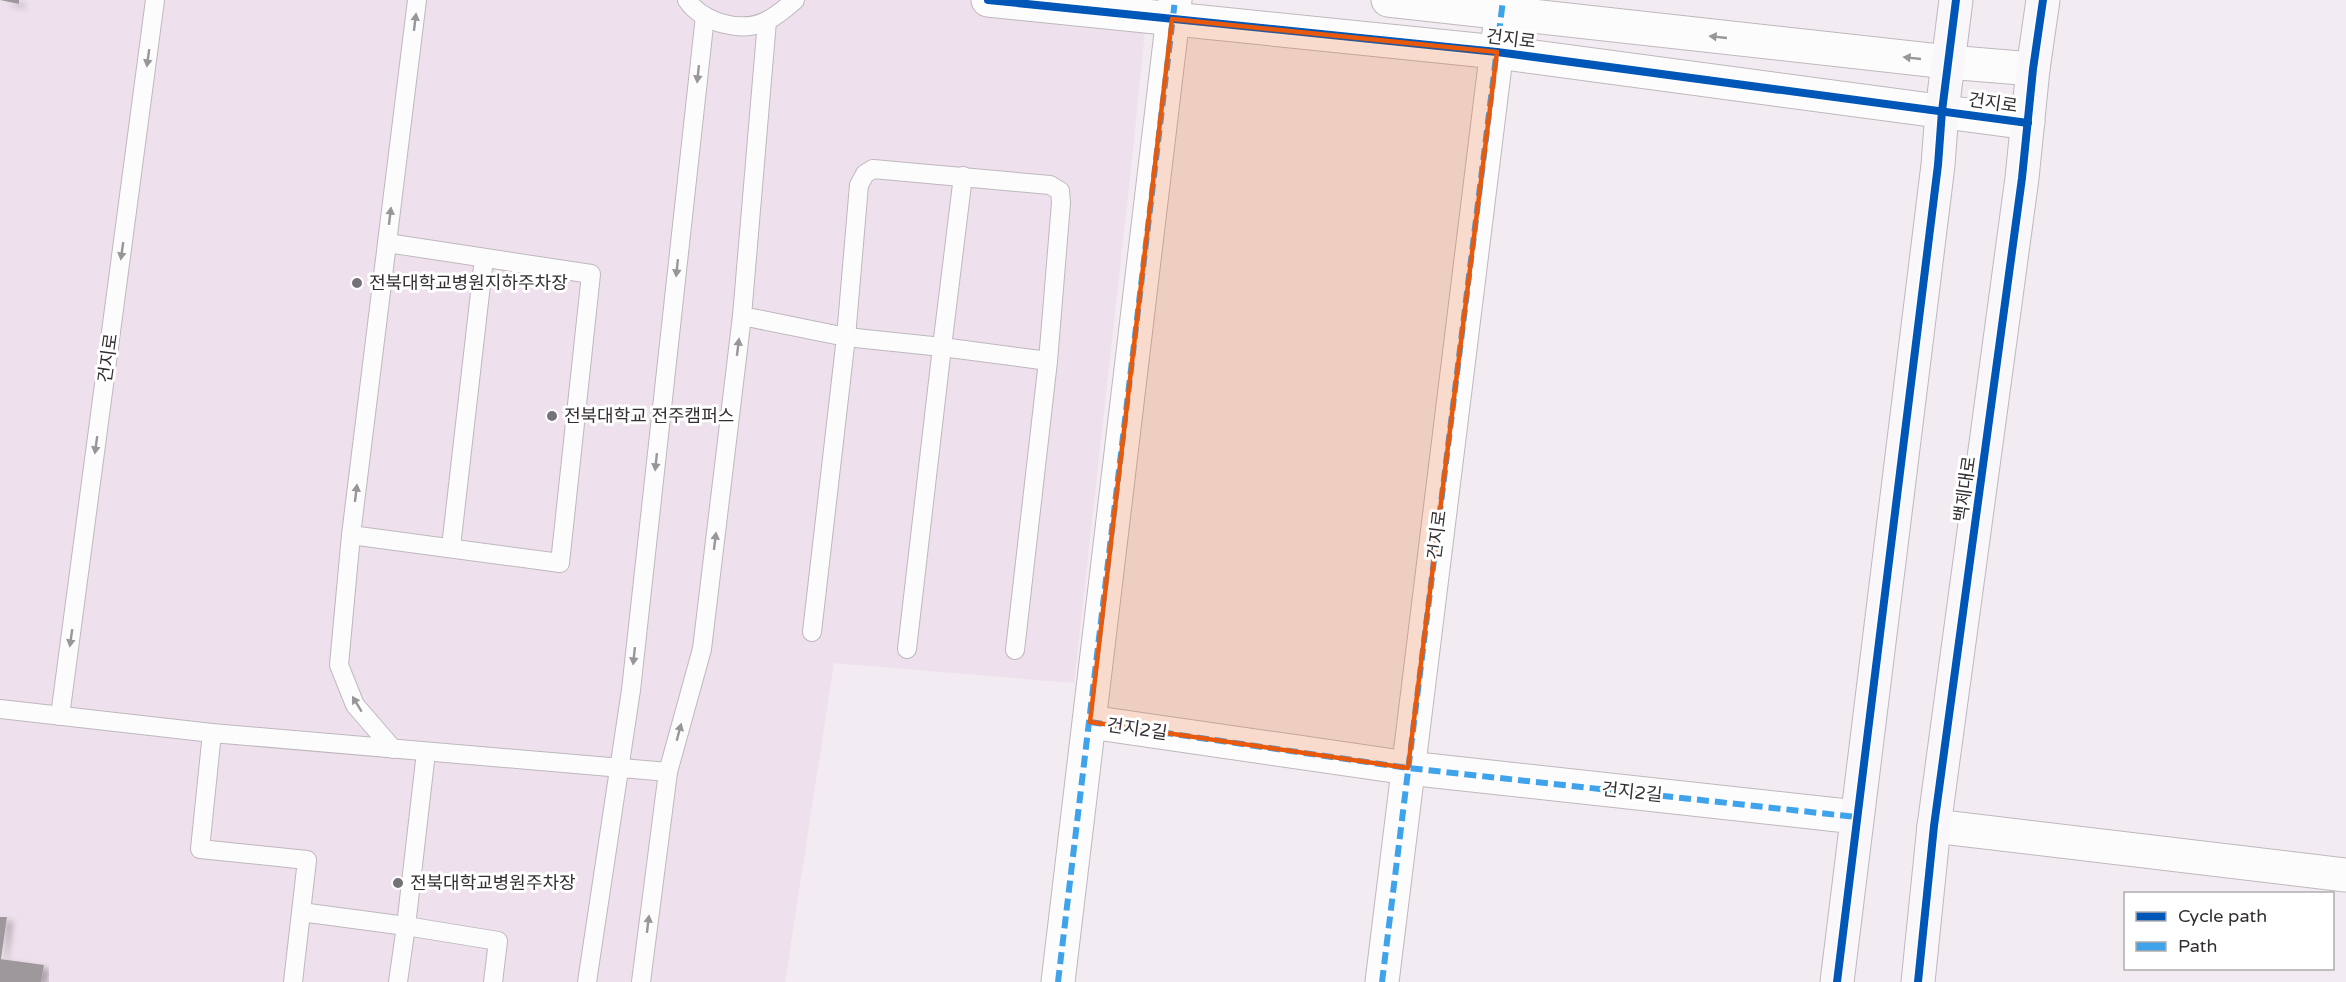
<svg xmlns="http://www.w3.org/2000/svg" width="2346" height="982" viewBox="0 0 2346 982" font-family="'Varela Round','Noto Sans KR',sans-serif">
  <defs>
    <filter id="shadow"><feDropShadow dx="6" dy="4" stdDeviation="3" flood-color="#0004"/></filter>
  </defs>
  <rect width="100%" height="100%" fill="#f2ebf1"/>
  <polygon fill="#eee0ec" points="0,0 1148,0 1131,169 1074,683 834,663 785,982 0,982"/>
  <g fill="#9e989c" filter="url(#shadow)">
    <polygon points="0,0 19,0 19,4"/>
    <polygon points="0,917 7,917 1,959 0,959"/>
    <polygon points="0,959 44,965 41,982 0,982"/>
  </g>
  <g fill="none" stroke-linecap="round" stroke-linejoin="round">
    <g stroke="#beb8bd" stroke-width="20">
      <g id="lane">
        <path d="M687,0c16,23 56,34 81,20 10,-5 19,-13 27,-20"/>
        <polyline points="963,176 942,347 1048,361"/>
        <polyline points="742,316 846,337 942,347 907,649"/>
        <polyline points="351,535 560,563 591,274 387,243"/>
        <polyline points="451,547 484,258"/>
        <polyline points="812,632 846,337 859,185 865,174 873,169 1050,185 1060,191 1061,203 1048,361 1015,650"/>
        <polyline points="0,709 212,733 668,772"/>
        <polyline points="60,716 155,0"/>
        <polyline points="212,733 200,849 307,860 293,982"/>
        <polyline points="393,749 355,705 339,665 351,535 417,0"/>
        <polyline points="426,752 406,926 498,941 493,982"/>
        <polyline points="301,912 406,926 398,982"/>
        <polyline points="587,982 631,690 705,16"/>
        <polyline points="641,982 668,772 702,649 742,316 767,21"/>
      </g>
    </g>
    <g stroke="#beb8bd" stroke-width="35">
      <g id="street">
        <polyline points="988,0 1497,52 2028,123"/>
        <polyline points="1388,0 1948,62 2033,69"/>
        <polyline points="1090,722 1408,768 1856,817"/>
        <polyline points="1934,826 2346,875"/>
        <polyline points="1058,982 1175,0"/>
        <polyline points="1382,982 1503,0"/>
      </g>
    </g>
    <g stroke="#beb8bd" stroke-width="35">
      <g id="secondary">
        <polyline points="1837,982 1938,165 1942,111 1956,0"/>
        <polyline points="1918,982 1934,826 2022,178 2033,69 2043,0"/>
      </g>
    </g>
    <use href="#lane" stroke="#fdfcfd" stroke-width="18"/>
    <use href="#street" stroke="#fdfcfd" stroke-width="33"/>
    <use href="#secondary" stroke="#faf7fa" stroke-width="33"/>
    <g stroke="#3ea3eb" stroke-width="6" stroke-dasharray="12 6" stroke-linecap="butt">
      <polyline points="1090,722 1408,768 1856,817"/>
      <polyline points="1058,982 1175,0"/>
      <polyline points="1382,982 1503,0"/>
    </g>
    <g stroke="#fff" stroke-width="11">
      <g id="cycleway">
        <polyline points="988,0 1497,52 2028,123"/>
        <polyline points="1837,982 1938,165 1942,111 1956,0"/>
        <polyline points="1918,982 1934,826 2022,178 2033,69 2043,0"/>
      </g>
    </g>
    <use href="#cycleway" stroke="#0057b8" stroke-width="8"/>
  </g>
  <defs><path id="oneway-solid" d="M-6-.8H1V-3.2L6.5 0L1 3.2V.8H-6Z" transform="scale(1.5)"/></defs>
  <g fill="#989698">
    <use href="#oneway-solid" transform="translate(415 22) rotate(-83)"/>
    <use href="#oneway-solid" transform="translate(1718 37) rotate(-174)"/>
    <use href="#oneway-solid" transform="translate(148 58) rotate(98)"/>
    <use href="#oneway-solid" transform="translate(1912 58) rotate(-174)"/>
    <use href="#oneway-solid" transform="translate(698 74) rotate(96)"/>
    <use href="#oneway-solid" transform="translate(390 216) rotate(-83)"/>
    <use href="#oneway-solid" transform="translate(122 251) rotate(98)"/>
    <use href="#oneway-solid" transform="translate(677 268) rotate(96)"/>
    <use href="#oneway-solid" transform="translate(738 347) rotate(-83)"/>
    <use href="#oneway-solid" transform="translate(96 445) rotate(98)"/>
    <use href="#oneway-solid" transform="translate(656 462) rotate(96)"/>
    <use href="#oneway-solid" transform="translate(356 493) rotate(-83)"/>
    <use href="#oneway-solid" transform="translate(715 541) rotate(-83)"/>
    <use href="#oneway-solid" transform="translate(71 638) rotate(98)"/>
    <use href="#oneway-solid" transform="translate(634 656) rotate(96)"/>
    <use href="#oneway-solid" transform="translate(357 704) rotate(-121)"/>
    <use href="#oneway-solid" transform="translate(679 732) rotate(-75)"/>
    <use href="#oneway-solid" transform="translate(648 924) rotate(-83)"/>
  </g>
  <path fill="#e8590c" fill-opacity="0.2" stroke="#e8590c" stroke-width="4.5" stroke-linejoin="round" d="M1172,19l325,33 -89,716 -318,-46z"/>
  <g fill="#767176" stroke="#fff" stroke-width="2">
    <circle cx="357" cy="283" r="6"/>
    <circle cx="552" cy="416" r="6"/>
    <circle cx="398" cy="883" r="6"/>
  </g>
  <g text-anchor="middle" stroke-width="6" stroke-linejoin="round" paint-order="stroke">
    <g font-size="18" fill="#342f33" stroke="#fff">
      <text transform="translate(1511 39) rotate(7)" y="6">건지로</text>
      <text transform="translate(1993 103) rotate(8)" y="6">건지로</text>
      <text transform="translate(108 358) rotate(-82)" y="6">건지로</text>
      <text transform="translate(1965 489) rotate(-82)" y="6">백제대로</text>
      <text transform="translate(1437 535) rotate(-83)" y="6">건지로</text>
      <text transform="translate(1137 729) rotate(8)" y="6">건지2길</text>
      <text transform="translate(1632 792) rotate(6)" y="6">건지2길</text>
    </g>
    <g font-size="18" fill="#342f33" stroke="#fff" text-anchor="start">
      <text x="369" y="289">전북대학교병원지하주차장</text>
      <text x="564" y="422">전북대학교 전주캠퍼스</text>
      <text x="410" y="889">전북대학교병원주차장</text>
    </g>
  </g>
  <rect x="2124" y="892" width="210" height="78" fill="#ffffff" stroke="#aeacad" stroke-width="1.5"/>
  <rect x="2136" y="912" width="30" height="9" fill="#0057b8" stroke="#aeacad" stroke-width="1.5"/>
  <text x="2178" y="922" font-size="18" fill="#342f33">Cycle path</text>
  <rect x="2136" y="942" width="30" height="9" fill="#3ea3eb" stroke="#aeacad" stroke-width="1.5"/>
  <text x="2178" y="952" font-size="18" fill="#342f33">Path</text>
</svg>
